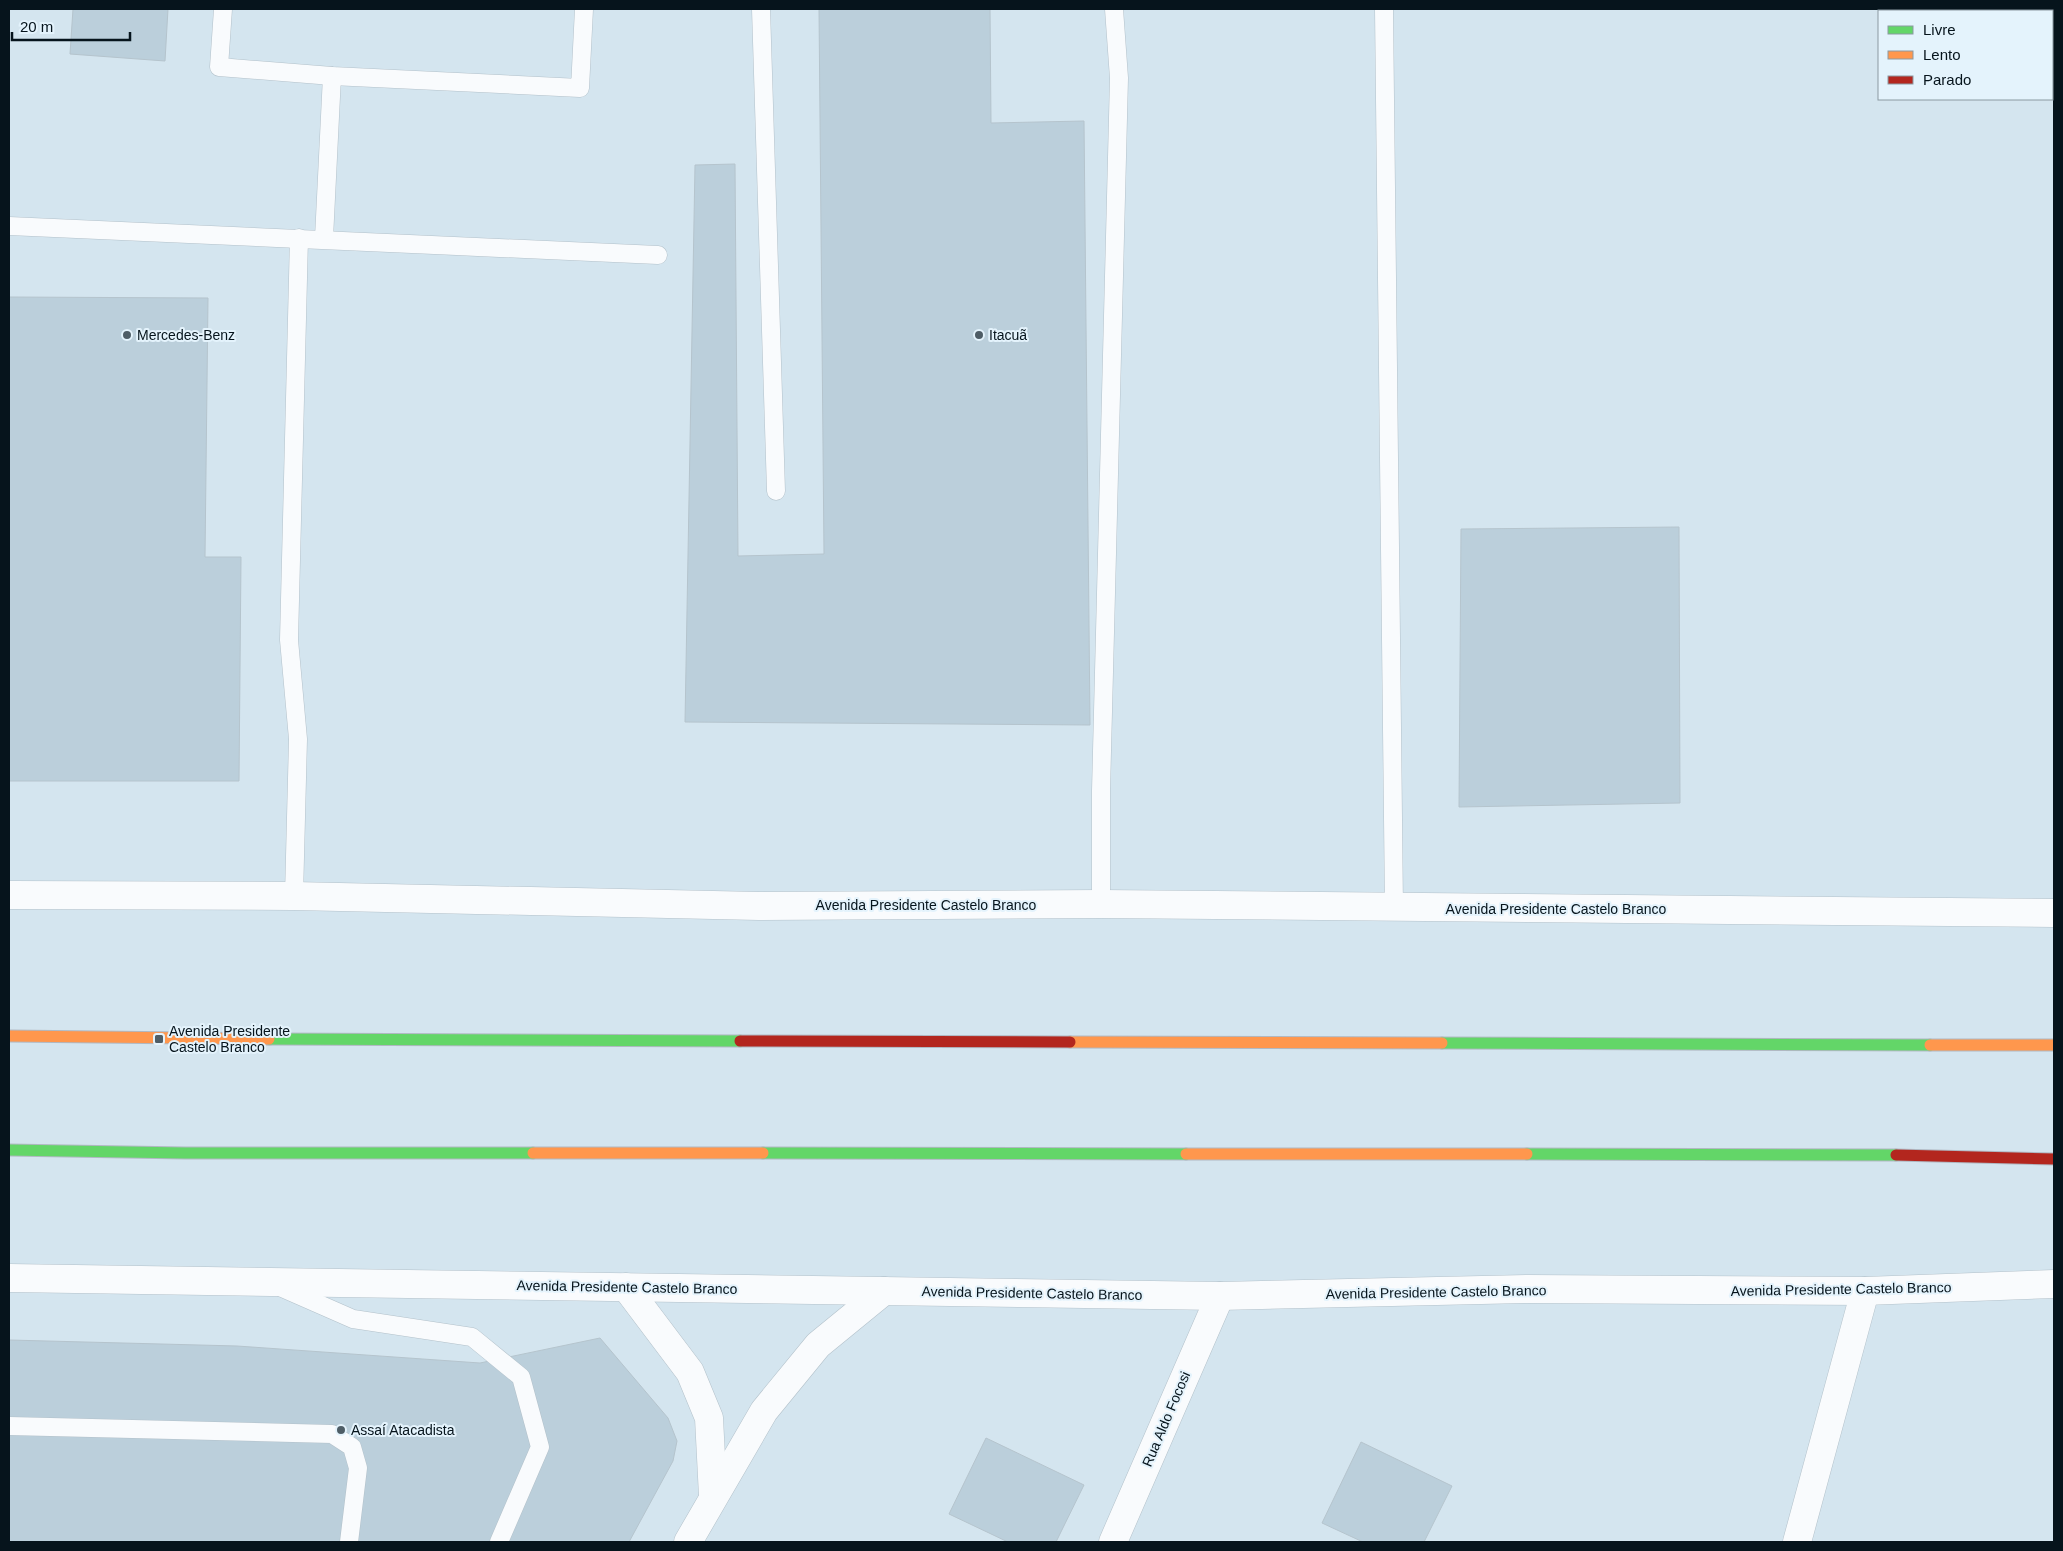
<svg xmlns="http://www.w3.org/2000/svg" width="2063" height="1551" viewBox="0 0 2063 1551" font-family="Helvetica,sans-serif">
  <rect width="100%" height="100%" fill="#d4e5ef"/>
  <g fill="#bbcfdb" stroke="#b5c4cd">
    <polygon points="73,9 168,9 165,61 70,54"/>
    <polygon points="819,9 990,9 991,123 1084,121 1090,725 685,722 695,165 735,164 738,556 824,554"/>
    <polygon points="9,297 208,298 205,557 241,557 239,781 9,781"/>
    <polygon points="1679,527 1680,803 1459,807 1461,529"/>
    <polygon points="600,1338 668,1418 677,1441 673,1461 629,1542 9,1542 9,1340 237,1346 480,1363"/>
    <polygon points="986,1438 1084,1485 1056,1542 1008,1542 949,1514"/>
    <polygon points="1361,1442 1452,1486 1424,1542 1363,1542 1322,1523"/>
  </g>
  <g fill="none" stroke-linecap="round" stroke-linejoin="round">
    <g stroke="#b3c1ca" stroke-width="19">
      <g id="lane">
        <polyline points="223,9 219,67 332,76 580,88 584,9"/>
        <polyline points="761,9 776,491"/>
        <polyline points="1384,9 1394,908"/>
        <polyline points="9,226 658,255"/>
        <polyline points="324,238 332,76"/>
        <polyline points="294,896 298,739 289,640 299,238"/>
        <polyline points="1101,904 1101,791 1119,78 1114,9"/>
        <polyline points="280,1287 353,1319 472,1337 521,1377 540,1447 499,1542"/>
        <polyline points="9,1426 332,1434 352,1447 358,1468 349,1542"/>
      </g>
    </g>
    <g stroke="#b3c1ca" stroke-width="29">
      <g id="street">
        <polyline points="9,895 294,896 759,906 1101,904 2054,913"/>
        <polyline points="9,1278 1220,1296 1528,1289 1865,1291 2054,1284"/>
        <polyline points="626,1287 690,1372 709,1418 713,1496"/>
        <polyline points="688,1542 764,1411 818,1345 884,1291"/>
        <polyline points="1113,1542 1220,1296"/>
        <polyline points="1797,1542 1865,1291"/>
      </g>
    </g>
    <g stroke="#b0b8c2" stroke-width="13">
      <g id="fast">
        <polyline points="269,1039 740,1041"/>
        <polyline points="1442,1043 1930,1045"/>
        <polyline points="9,1150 185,1153 533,1153"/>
        <polyline points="763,1153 1186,1154"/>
        <polyline points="1527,1154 1896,1155"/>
      </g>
    </g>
    <g stroke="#b0b8c2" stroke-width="13">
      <g id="slow">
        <polyline points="9,1036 269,1039"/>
        <polyline points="1070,1042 1442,1043"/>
        <polyline points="1930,1045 2054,1045"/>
        <polyline points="533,1153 763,1153"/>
        <polyline points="1186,1154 1527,1154"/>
      </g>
    </g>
    <g stroke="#b0b8c2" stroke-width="13">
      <g id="jam">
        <polyline points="740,1041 1070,1042"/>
        <polyline points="1896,1155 2054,1159"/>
      </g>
    </g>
    <use href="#lane" stroke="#f9fbfd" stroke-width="18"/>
    <use href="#street" stroke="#f9fbfd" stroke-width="28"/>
    <use href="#fast" stroke="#63d668" stroke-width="11"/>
    <use href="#slow" stroke="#ff974d" stroke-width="11"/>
    <use href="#jam" stroke="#b3261e" stroke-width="11"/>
  </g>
  <g fill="#4e5d66" stroke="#e4f3fc" stroke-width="2">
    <circle cx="127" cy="335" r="5"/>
    <circle cx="979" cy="335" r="5"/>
    <rect x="154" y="1034" width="10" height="10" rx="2.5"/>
    <circle cx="341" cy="1430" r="5"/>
  </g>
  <g text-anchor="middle" stroke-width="4" stroke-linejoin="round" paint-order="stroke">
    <g font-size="14" fill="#06141c" stroke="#e4f3fc" text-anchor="start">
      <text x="137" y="340">Mercedes-Benz</text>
      <text x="989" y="340">Itacuã</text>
      <text x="169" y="1036">Avenida Presidente<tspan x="169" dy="16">Castelo Branco</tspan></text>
      <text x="351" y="1435">Assaí Atacadista</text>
    </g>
    <g font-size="14" fill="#06141c" stroke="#e4f3fc">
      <text x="926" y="910">Avenida Presidente Castelo Branco</text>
      <text x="1556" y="914">Avenida Presidente Castelo Branco</text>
      <text transform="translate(627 1287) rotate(1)" y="5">Avenida Presidente Castelo Branco</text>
      <text transform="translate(1841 1289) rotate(-1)" y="5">Avenida Presidente Castelo Branco</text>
      <text transform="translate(1436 1292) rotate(-1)" y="5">Avenida Presidente Castelo Branco</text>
      <text transform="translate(1032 1293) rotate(1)" y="5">Avenida Presidente Castelo Branco</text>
      <text transform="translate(1166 1419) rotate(-67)" y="5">Rua Aldo Focosi</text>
    </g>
  </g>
  <rect width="2063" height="1551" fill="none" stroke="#06141c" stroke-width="20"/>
  <rect x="1878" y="10" width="175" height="90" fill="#e4f3fc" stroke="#8b9aa2"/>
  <rect x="1888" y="26" width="25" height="8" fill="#63d668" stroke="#8b9aa2"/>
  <text x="1923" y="35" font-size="15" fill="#06141c">Livre</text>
  <rect x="1888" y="51" width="25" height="8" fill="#ff974d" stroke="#8b9aa2"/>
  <text x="1923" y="60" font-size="15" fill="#06141c">Lento</text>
  <rect x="1888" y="76" width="25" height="8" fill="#b3261e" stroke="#8b9aa2"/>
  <text x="1923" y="85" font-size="15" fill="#06141c">Parado</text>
  <path d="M12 32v8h118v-8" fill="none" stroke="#06141c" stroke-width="2.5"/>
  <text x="20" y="32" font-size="15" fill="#06141c" stroke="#e4f3fc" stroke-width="4" paint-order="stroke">20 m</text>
</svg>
